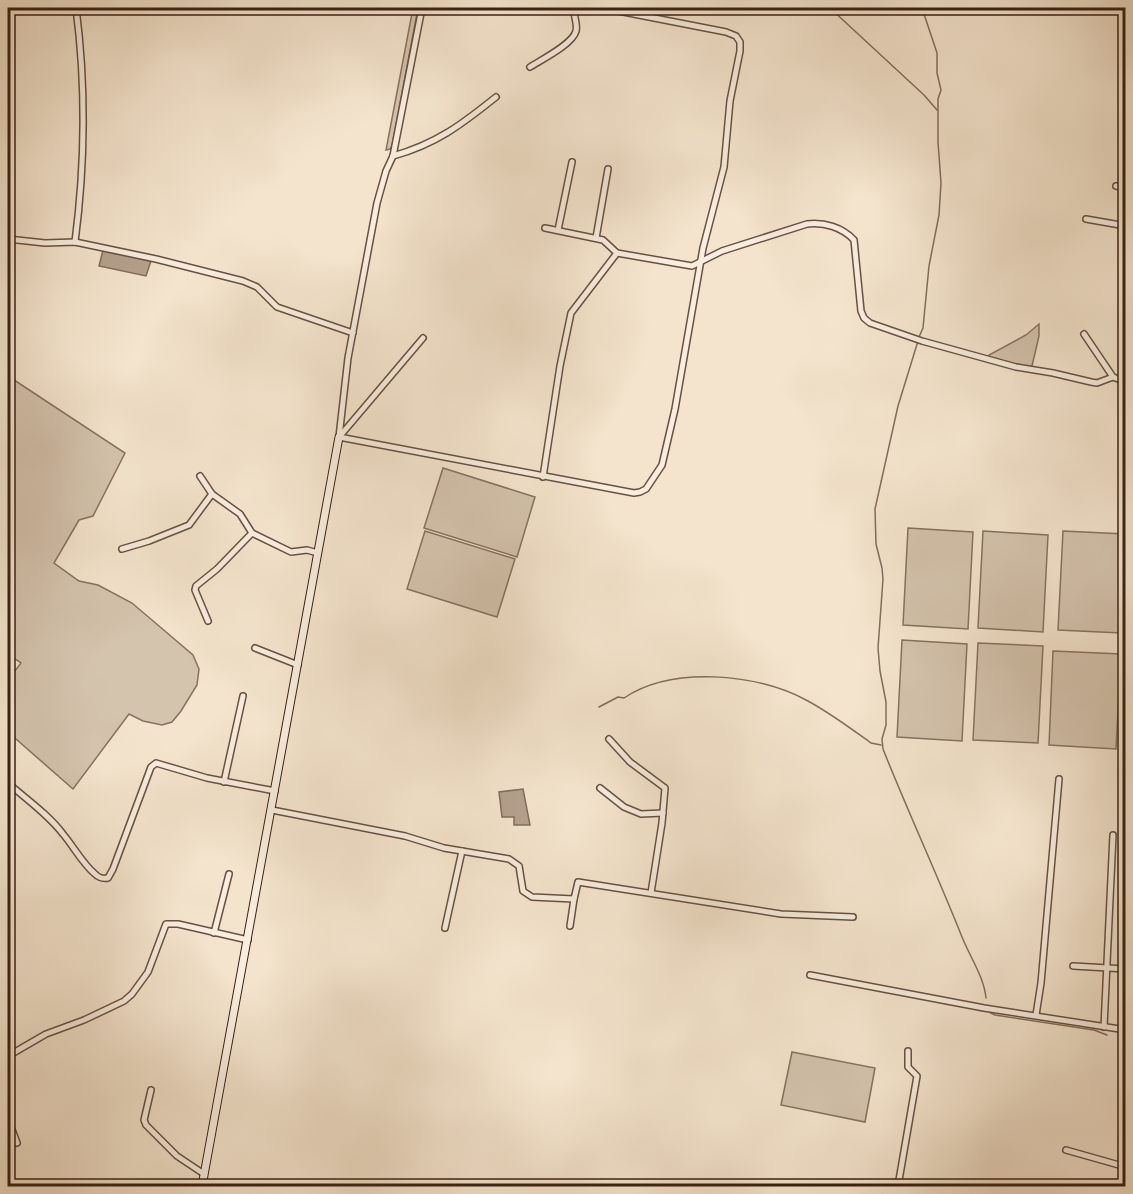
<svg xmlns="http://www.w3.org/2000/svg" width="1133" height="1194" viewBox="0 0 1133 1194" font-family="'IM FELL Great Primer',serif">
  <rect width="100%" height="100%" fill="#f4e4cd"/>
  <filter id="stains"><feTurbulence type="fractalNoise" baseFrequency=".00333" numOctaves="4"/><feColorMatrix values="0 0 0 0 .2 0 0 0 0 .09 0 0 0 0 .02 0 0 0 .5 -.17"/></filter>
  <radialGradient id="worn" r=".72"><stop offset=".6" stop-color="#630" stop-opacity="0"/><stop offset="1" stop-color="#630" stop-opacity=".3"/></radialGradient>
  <g fill="#d4c3ad" stroke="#867260" stroke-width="1.5">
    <polygon points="413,8 418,8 392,146 390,149 386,150"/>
    <polygon points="1039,324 1039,336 1032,366 1016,366 988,358 989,355 1026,335"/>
    <polygon points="8,376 125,453 93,516 79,520 54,563 79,581 98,585 132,603 193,655 199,669 197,685 181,711 172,722 162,725 143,721 129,714 73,789 8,732 8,680 21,663 8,654"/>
    <polygon points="443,468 535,497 517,557 424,528"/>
    <polygon points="908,528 973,532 968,629 903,625"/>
    <polygon points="425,531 515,559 497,617 407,589"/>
    <polygon points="983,531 1048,535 1043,632 978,628"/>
    <polygon points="1063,531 1125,534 1121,633 1058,630"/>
    <polygon points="902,640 967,644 962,741 897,737"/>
    <polygon points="978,643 1043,646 1038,743 973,740"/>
    <polygon points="1053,651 1121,654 1116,749 1049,745"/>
    <polygon points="792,1052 875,1068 865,1122 781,1105"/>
  </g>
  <g fill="#b4a18d" stroke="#836d5c" stroke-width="1.5">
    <polygon points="103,250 151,261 146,276 99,266"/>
    <polygon points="523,789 530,825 514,825 514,817 502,817 499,792"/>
  </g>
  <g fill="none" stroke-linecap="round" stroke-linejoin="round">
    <g stroke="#836d5c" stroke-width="1.5">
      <polyline points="830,8 924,95 937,110"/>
      <polyline points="919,337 923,328 929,266 939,215 941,183 938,142 938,99 941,90 937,73 937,53 922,8"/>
      <path d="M918,341l-20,65 -23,103 1,35 6,24 1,11 -5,69 2,23 6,31v23l-4,14 1,10c25,63 54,125 79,188 8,20 22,40 24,61"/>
      <path d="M599,707l19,-10 6,1c47,-32 133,-25 182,2 23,12 44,28 65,43l10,2"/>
      <polyline points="989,1012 995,1015 1094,1030 1107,1035"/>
    </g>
    <g stroke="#685141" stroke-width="8">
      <g id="street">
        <path d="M530,67c11,-7 43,-23 46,-36 2,-7 -3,-16 -2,-23"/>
        <path d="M393,156c43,-12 68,-31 103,-59"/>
        <polyline points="1116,186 1126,188"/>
        <polyline points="1086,219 1126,226"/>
        <path d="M545,228l58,12 14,13 75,13 30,-15 85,-27c17,-2 35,3 47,16l7,71 3,7 6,5 52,18 94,26 37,6 38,9 6,1 16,-6 13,5"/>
        <polyline points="558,230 572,162"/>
        <polyline points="596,238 608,169"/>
        <polyline points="8,239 45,243 75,242 156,259 243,281 257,287 277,307 353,333"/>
        <path d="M75,242c10,-77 11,-157 1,-234"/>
        <polyline points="1084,334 1113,377"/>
        <polyline points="340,436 423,338"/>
        <polyline points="339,437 634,493 640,492 646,489 662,465 675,409 703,248 724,167 730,101 740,51 740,42 736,36 726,32 603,8"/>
        <polyline points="339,437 348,358 377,203 386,171 393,156 422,8"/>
        <polyline points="200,476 212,494 240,514 252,533 291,552 307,550 318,553"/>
        <polyline points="543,477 560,366 571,313 617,253"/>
        <polyline points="122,549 149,541 189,525 212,494"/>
        <polyline points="208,621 195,590 196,586 217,569 252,533"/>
        <polyline points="255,648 298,665"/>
        <polyline points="609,739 630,762 665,788 662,823 651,893"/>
        <polyline points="224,782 243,696"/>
        <path d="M8,783c18,16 40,31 55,51 11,13 19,29 32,40 4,4 7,5 13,4l5,-9 38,-102 5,-4 51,15 68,13"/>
        <polyline points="600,788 624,807 641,814 663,813"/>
        <polyline points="272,810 405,836 444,848 509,859 519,866 523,891 532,897 574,899 578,882 781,914 853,917"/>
        <polyline points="570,926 574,899"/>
        <polyline points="445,928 462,851"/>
        <polyline points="214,933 229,874"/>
        <polyline points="1073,966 1126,969"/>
        <polyline points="810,975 984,1008 1126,1030"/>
        <polyline points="1036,1015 1041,983 1059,779"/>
        <polyline points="1104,1027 1113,835"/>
        <polyline points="8,1056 46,1034 84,1020 124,1001 132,994 148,972 166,924 178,924 248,940"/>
        <polyline points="151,1090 144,1120 146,1125 177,1156 204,1174"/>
        <polyline points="8,1119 17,1143"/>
        <polyline points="1066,1150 1126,1167"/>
        <polyline points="898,1186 917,1076 908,1067 908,1051"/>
      </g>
    </g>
    <g stroke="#392012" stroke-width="9">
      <polyline id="secondary" points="202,1186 339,437"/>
    </g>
    <use href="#street" stroke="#f8edde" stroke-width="5"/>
    <use href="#secondary" stroke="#f8edde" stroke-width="7"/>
  </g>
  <rect width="1133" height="1194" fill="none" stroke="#f4e4cd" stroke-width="30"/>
  <rect x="9" y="9" width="1115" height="1176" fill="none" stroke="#392012" stroke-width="3"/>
  <rect x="15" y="15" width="1103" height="1164" fill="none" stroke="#392012" stroke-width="1.5"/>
  <rect width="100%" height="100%" filter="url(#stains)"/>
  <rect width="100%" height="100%" fill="url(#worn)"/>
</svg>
